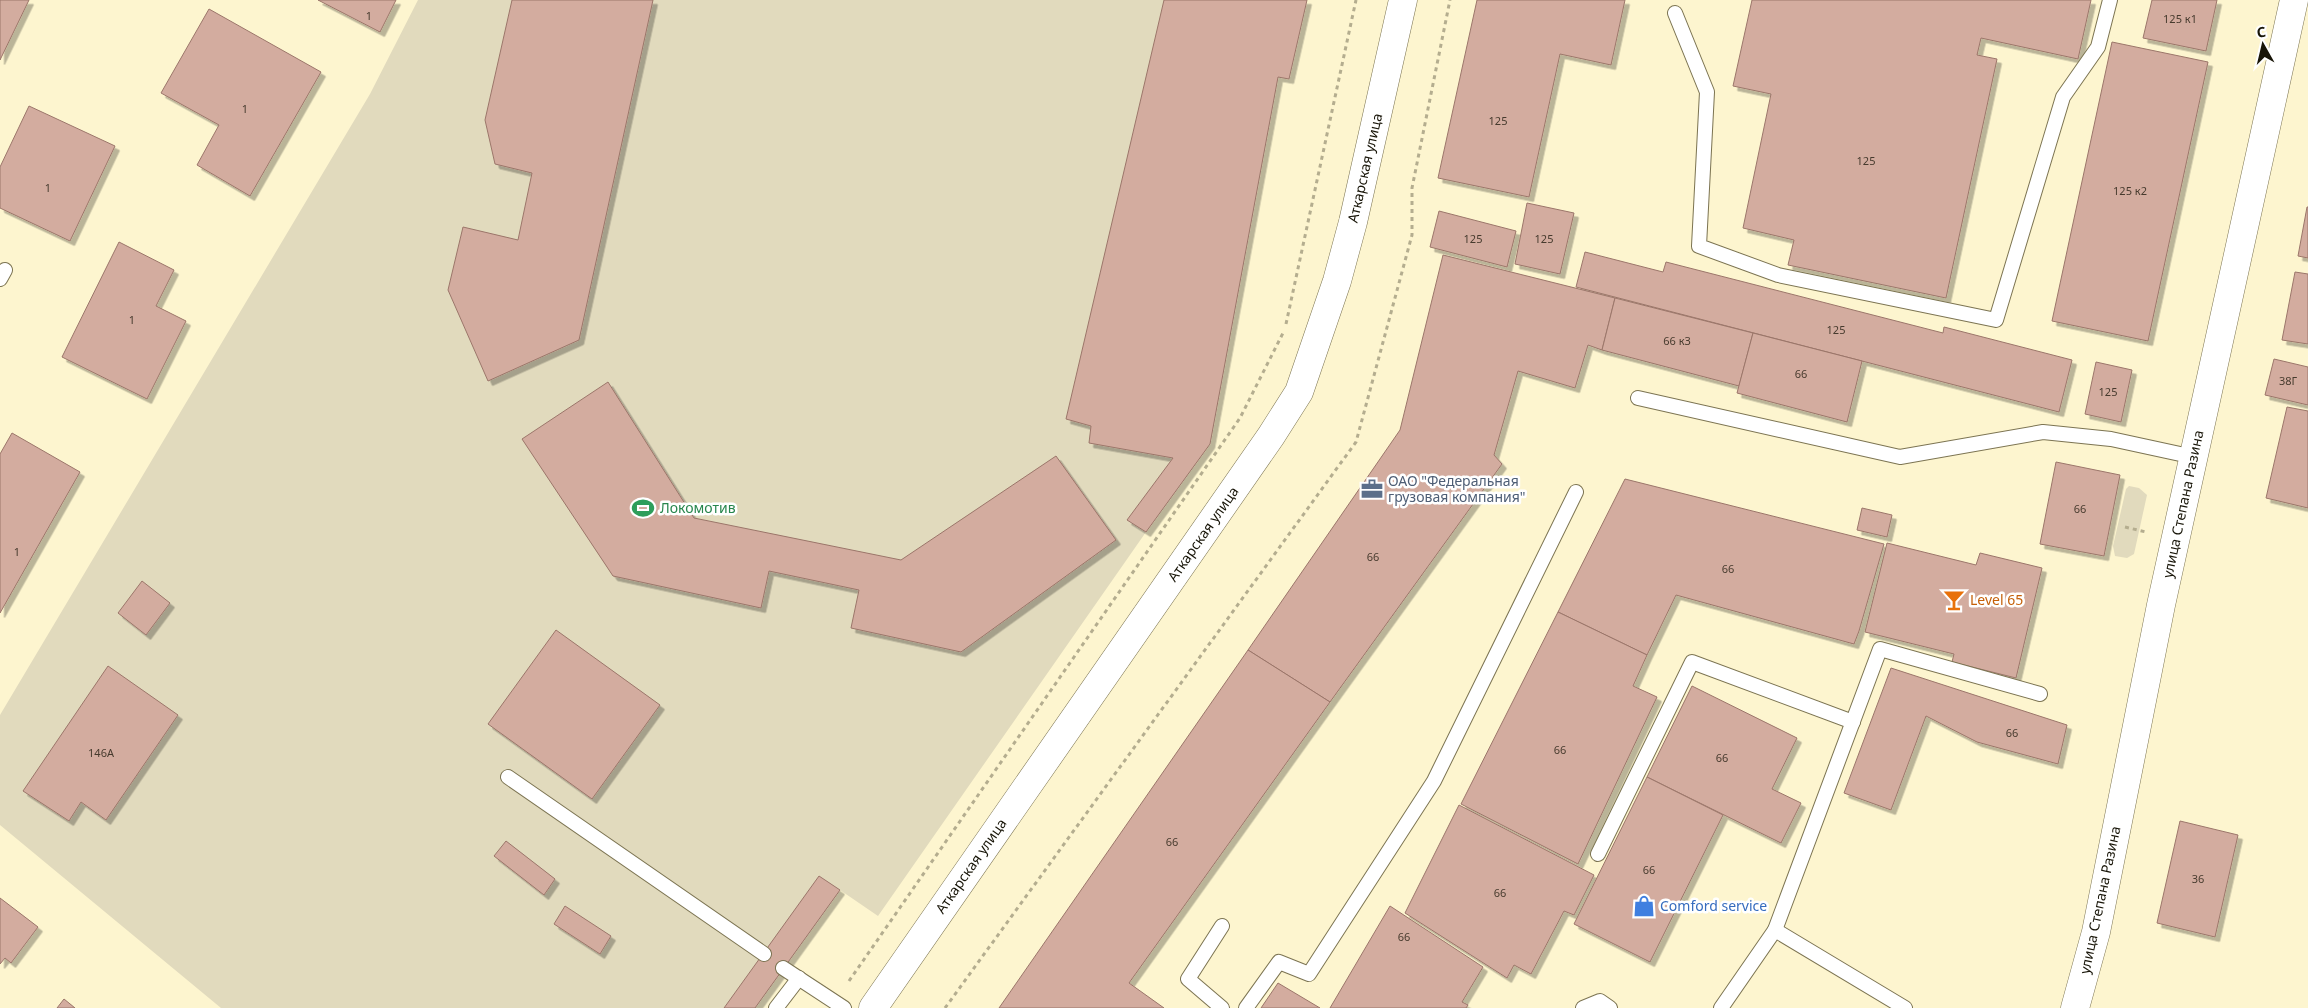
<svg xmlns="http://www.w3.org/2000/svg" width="2308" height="1008" viewBox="0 0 2308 1008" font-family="'Noto Sans',sans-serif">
  <defs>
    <filter id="shadow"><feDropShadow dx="4.5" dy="4.5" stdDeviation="0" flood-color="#0004"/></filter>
  </defs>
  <rect width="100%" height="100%" fill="#fdf5cf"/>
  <g fill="#e1dabd">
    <polygon points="418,0 1307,0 1278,77 1210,444 1146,532 878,916 840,890 755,1008 221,1008 0,825 0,715 370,94"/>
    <polygon points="2129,486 2139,488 2147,495 2134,554 2127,558 2115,556 2113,546 2126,489"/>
  </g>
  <g fill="#d3ac9f" stroke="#9b766a" filter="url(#shadow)">
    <polygon points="0,0 29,0 0,60"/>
    <polygon points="318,0 396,0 380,32"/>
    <polygon points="512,0 653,0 579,340 488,381 448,290 463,227 518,240 532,173 495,164 485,120"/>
    <polygon points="1164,0 1307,0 1289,79 1278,77 1210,444 1146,532 1127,520 1173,458 1089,443 1091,426 1066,419"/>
    <polygon points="1477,0 1625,0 1611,65 1560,54 1529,197 1438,178"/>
    <polygon points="1752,0 2091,0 2078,59 1981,38 1977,55 1997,59 1946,298 1788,265 1794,240 1743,228 1771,94 1733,86"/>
    <polygon points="2152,0 2217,0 2206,51 2143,38"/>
    <polygon points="209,9 321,72 250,196 197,165 219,125 161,93"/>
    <polygon points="2112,42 2208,62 2148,341 2052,321"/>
    <polygon points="29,106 115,146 70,241 0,208 0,167"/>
    <polygon points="1527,203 1574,213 1560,274 1515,264"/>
    <polygon points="2307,207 2308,207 2308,258 2298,256"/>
    <polygon points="1439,211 1516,231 1507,267 1430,247"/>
    <polygon points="119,242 174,270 156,306 186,321 147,399 62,357"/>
    <polygon points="1585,252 1663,272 1666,262 1943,333 1944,327 2072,360 2059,412 1576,287"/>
    <polygon points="1443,255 1615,298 1602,350 1588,345 1575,388 1518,371 1494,455 1502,464 1330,702 1248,650 1400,430"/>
    <polygon points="2295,272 2308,274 2308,344 2282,340"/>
    <polygon points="1615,298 1753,333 1739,386 1602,350"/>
    <polygon points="1753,333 1862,361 1847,422 1737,393"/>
    <polygon points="2274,359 2308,367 2308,405 2265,395"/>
    <polygon points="2096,362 2132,370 2121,422 2085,414"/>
    <polygon points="608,382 694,518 901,560 1056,456 1116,540 961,652 851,628 859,590 769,571 761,608 613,576 522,439"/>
    <polygon points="2287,407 2308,411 2308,508 2266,498"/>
    <polygon points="12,433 80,472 0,613 0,454"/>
    <polygon points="2056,462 2120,475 2104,556 2040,544"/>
    <polygon points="1625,479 1884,544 1859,631 1854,644 1676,595 1647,655 1558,612"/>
    <polygon points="1862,508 1892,515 1887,537 1857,530"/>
    <polygon points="1887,543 1976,565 1980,553 2042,568 2016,678 1952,662 1954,654 1865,632"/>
    <polygon points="142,581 170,603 146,635 118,613"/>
    <polygon points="1558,612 1647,655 1633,686 1657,697 1578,864 1461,804"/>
    <polygon points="556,630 660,705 592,799 488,724"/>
    <polygon points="1248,650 1330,702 1129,983 1164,1008 999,1008"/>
    <polygon points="108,666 178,715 106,820 81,802 69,821 23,791"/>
    <polygon points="1891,668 2067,725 2058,764 1977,742 1926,716 1891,810 1844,793"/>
    <polygon points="1692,686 1797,738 1772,789 1801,803 1781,843 1647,777"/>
    <polygon points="1647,777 1723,815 1650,962 1574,924"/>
    <polygon points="1459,805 1594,875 1574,915 1564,911 1531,974 1514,965 1507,978 1405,913"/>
    <polygon points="2180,821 2238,835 2215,937 2157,923"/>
    <polygon points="506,841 555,879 544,895 494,856"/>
    <polygon points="819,876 840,890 755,1008 724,1008"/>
    <polygon points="0,898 38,927 11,963 5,958 0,964"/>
    <polygon points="565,906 611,936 600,954 554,924"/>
    <polygon points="1390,906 1483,967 1462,1002 1468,1005 1466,1008 1330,1008"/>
    <polygon points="1278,983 1320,1008 1261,1008"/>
    <polygon points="64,999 75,1008 57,1008"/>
  </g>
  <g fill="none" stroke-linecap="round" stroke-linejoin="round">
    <g stroke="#7c7452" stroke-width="16">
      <g id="lane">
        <polyline points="1675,13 1707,92 1699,246 1778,275 1996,320 2063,97 2098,47 2110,0"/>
        <polyline points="0,279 5,270"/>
        <polyline points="1638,398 1900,457 2043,432 2111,439 2194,457"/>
        <polyline points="508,777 764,954"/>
        <polyline points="1598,854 1692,662 1853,722"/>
        <polyline points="1222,926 1188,979 1222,1008"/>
        <polyline points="1775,930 1880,649 2040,694"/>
        <polyline points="783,968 844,1008"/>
        <polyline points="776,1008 799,978"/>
        <polyline points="1246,1008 1279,962 1309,974 1434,781 1576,492"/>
        <polyline points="1583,1008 1600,1001 1610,1008"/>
        <polyline points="1721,1008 1775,930 1905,1008"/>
      </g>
    </g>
    <g stroke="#7c7452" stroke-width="29">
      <g id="secondary">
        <polyline points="873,1008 1271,436 1299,392 1337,281 1353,222 1403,0"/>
        <polyline points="2075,1008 2096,932 2161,605 2294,0"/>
      </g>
    </g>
    <g stroke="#b4ad8f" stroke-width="3" stroke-dasharray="4 4" stroke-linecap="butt">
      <polyline points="1286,324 1356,0"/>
      <polyline points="2125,527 2146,532"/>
      <polyline points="849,981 1240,418 1283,333"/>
      <polyline points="945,1008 1356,442 1412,235 1412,188 1450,0"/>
    </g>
    <use href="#lane" stroke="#fff" stroke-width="14"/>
    <use href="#secondary" stroke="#fff" stroke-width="28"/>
  </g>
  <defs>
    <g id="office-bare" transform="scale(1.725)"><path d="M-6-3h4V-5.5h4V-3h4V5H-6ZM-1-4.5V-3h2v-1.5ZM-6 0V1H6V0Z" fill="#5c6f8a" stroke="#fff" stroke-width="2.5" paint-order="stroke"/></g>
    <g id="stadium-bare" transform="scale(1.725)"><path d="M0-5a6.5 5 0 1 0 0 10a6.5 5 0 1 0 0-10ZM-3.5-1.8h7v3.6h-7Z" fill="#2e9e5b" stroke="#fff" stroke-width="2.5" paint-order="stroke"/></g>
    <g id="bar-bare" transform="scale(1.725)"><path d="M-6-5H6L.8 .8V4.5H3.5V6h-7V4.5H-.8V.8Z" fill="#e8710a" stroke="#fff" stroke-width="2.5" paint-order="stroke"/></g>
    <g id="shop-bare" transform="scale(1.725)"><path d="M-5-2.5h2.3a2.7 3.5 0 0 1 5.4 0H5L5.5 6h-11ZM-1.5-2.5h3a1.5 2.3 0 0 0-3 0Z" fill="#3f7fe0" stroke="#fff" stroke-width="2.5" paint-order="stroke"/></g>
  </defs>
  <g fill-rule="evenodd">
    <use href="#office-bare" x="1372" y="489"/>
    <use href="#stadium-bare" x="643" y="508"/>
    <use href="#bar-bare" x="1954" y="600"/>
    <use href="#shop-bare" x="1644" y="906"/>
  </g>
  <g text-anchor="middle" stroke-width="5" stroke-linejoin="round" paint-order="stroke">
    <g font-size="11" fill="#473b2e">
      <text x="369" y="20">1</text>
      <text x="2180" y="23">125 к1</text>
      <text x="245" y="113">1</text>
      <text x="1498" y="125">125</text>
      <text x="1866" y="165">125</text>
      <text x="48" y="192">1</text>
      <text x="2130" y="195">125 к2</text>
      <text x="1473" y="243">125</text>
      <text x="1544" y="243">125</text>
      <text x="132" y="324">1</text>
      <text x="1836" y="334">125</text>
      <text x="1677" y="345">66 к3</text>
      <text x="1801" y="378">66</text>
      <text x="2288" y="385">38Г</text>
      <text x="2108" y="396">125</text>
      <text x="2080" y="513">66</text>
      <text x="17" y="556">1</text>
      <text x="1373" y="561">66</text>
      <text x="1728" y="573">66</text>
      <text x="2012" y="737">66</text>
      <text x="1560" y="754">66</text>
      <text x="101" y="757">146А</text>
      <text x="1722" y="762">66</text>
      <text x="1172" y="846">66</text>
      <text x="1649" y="874">66</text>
      <text x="2198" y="883">36</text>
      <text x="1500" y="897">66</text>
      <text x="1404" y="941">66</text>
    </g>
    <g font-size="14" fill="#181508" stroke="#fff">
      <text transform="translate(1365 168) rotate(-77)" y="5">Аткарская улица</text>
      <text transform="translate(2183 504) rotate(-78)" y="5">улица Степана Разина</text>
      <text transform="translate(1203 534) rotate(-55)" y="5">Аткарская улица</text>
      <text transform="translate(971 866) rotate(-55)" y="5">Аткарская улица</text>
      <text transform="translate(2100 900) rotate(-78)" y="5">улица Степана Разина</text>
    </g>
    <g font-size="14" fill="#4e5e75" stroke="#fff" text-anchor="start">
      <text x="1388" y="486">ОАО "Федеральная<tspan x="1388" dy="16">грузовая компания"</tspan></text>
    </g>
    <g font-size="14" fill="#27864d" stroke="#fff" text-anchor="start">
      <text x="660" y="513">Локомотив</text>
    </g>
    <g font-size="14" fill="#c56008" stroke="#fff" text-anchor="start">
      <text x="1970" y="605">Level 65</text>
    </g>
    <g font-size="14" fill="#366cbe" stroke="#fff" text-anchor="start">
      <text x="1660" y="911">Comford service</text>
    </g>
  </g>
  <g transform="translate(2263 45) rotate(352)" stroke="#ffffff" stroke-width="4" paint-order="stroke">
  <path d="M0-4L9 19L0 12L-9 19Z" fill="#181508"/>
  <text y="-8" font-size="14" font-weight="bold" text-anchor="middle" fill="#181508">С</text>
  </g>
</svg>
